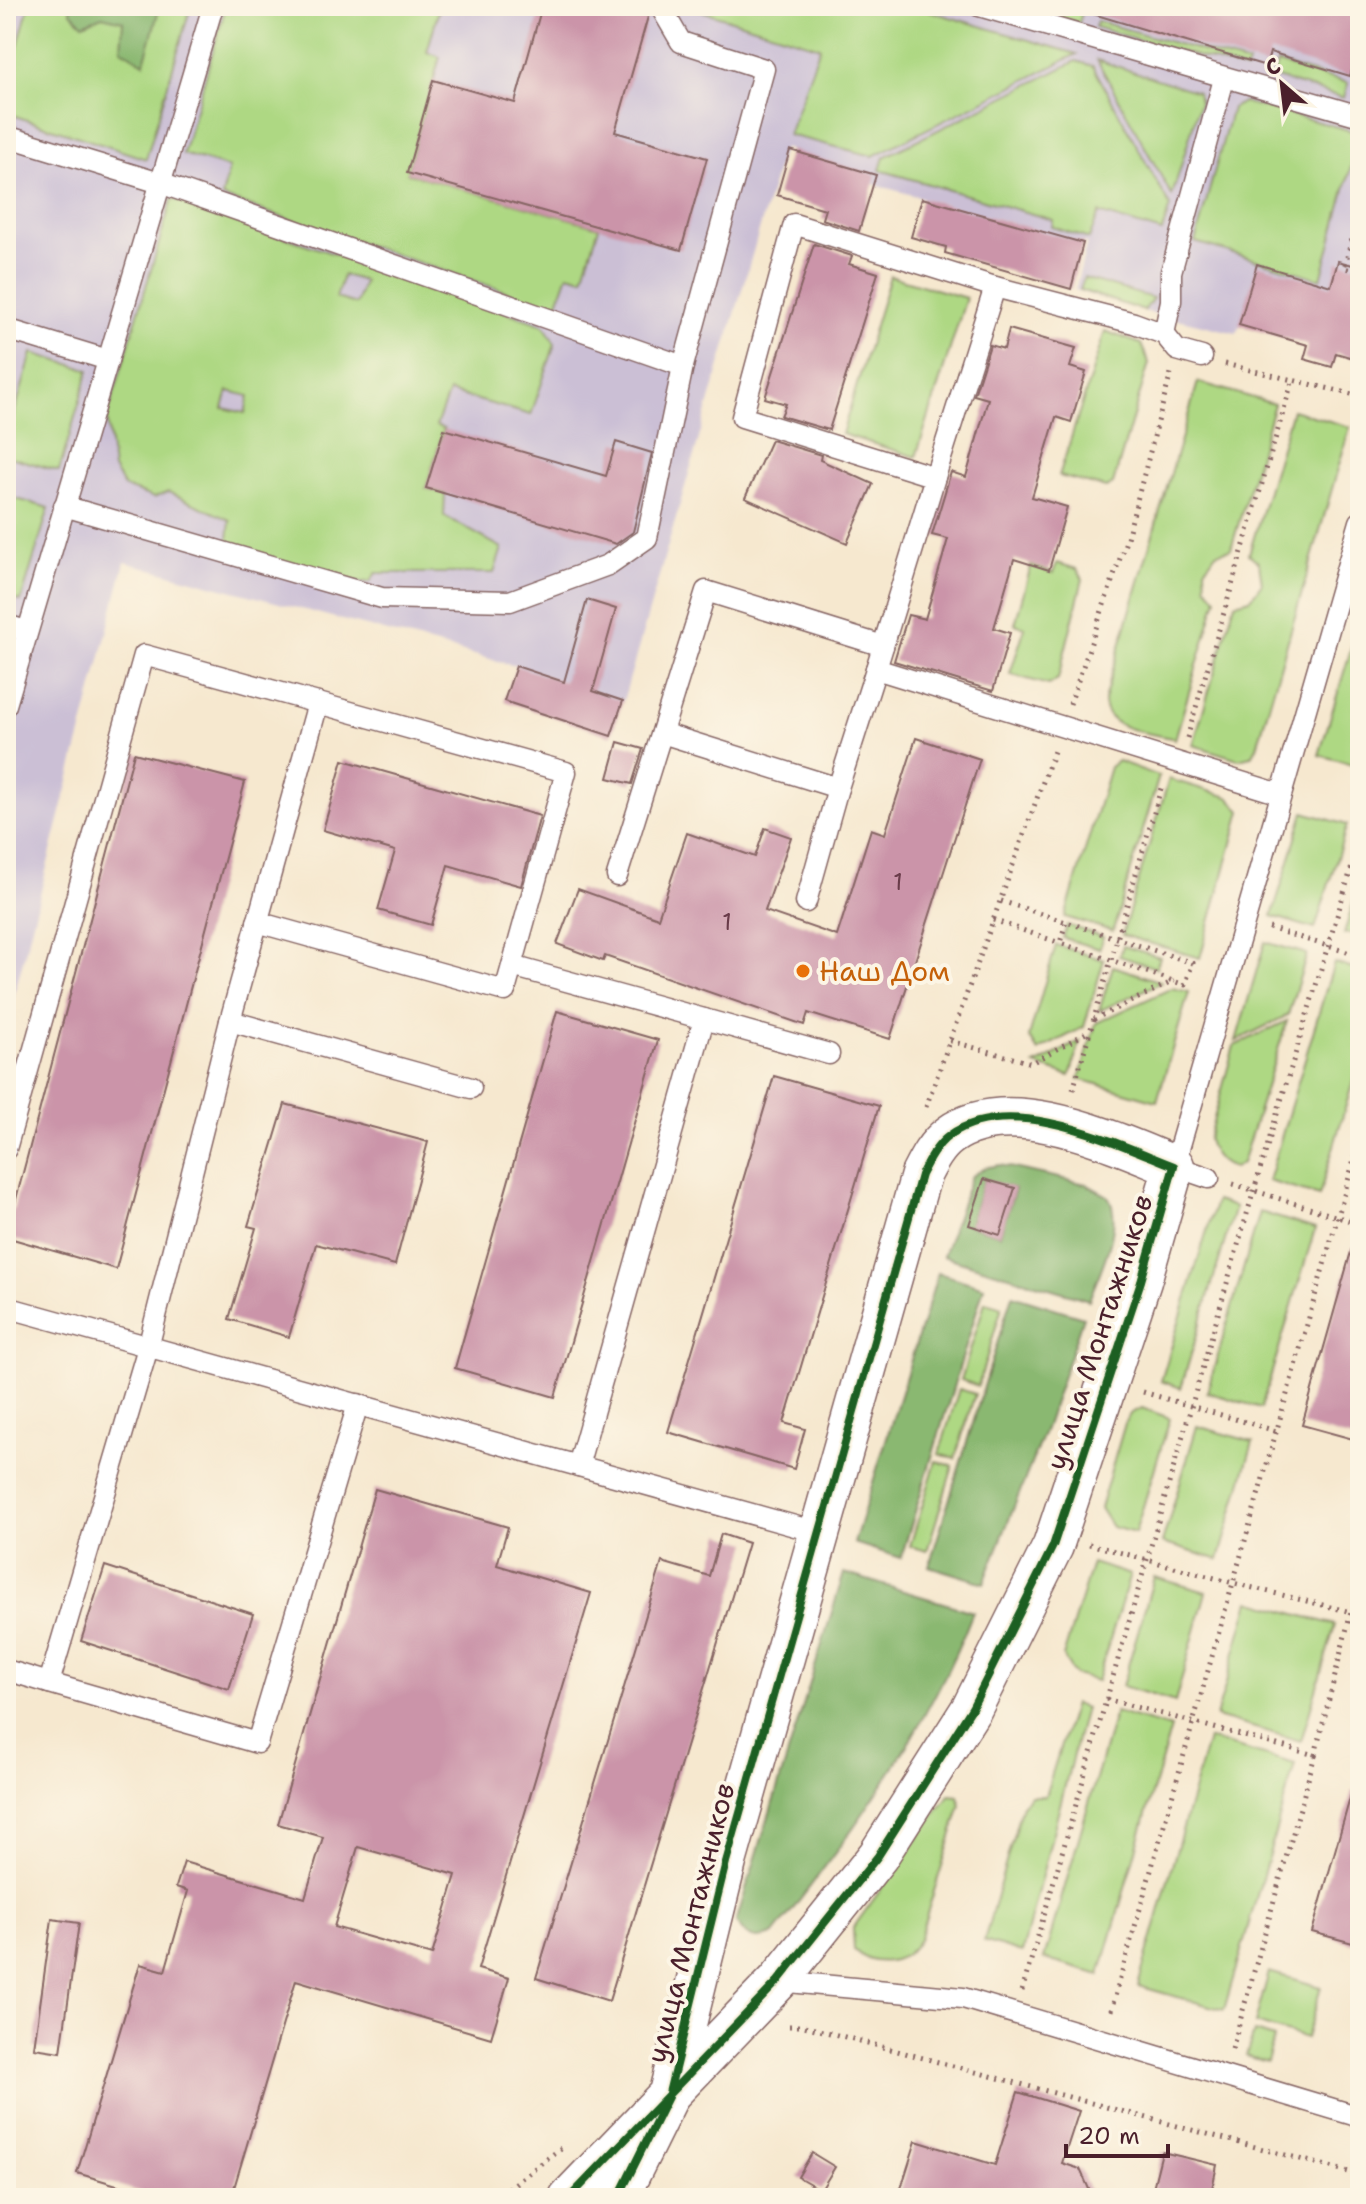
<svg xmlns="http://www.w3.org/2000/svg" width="1366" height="2204" viewBox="0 0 1366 2204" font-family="'Shantell Sans',sans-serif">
  <rect width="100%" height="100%" fill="#fcf5e5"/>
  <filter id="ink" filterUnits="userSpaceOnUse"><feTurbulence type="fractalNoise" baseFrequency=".0125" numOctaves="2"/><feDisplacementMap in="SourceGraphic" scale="16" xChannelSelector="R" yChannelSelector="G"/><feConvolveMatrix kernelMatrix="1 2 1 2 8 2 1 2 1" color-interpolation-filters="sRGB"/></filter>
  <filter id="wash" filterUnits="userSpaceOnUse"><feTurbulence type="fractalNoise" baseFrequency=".006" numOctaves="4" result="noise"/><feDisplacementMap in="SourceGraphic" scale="32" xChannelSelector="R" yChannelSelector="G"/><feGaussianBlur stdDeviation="1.8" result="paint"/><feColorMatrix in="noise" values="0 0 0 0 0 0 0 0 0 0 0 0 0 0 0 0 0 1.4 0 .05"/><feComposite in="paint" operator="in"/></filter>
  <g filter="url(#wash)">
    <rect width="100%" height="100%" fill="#f6e8cf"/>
    <polygon fill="#cbbfd5" points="6,6 1360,6 1360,360 1240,325 1236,333 1143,311 1075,290 1087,244 873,184 875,175 783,148 623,701 516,666 125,562 6,1027"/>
    <g fill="#aed883" stroke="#7c7c57" stroke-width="2" fill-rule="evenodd">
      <polygon points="29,6 191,6 146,159 6,113 6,88"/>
      <polygon points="226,6 440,6 427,52 440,57 407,173 599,227 583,278 568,274 556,308 222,197 229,168 183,154"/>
      <polygon points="686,6 930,6 929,11 1077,54 873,156 788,135 820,47"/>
      <polygon points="1021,6 1084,6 1079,23"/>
      <polygon points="1097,21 1248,64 1246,70 1095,27"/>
      <polygon points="1097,60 1198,92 1200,102 1172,196"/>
      <polygon points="1076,61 1093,66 1170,206 1162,232 1099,213 1089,239 1052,227 1053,220 880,170 884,157"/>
      <polygon points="1277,63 1348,83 1344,98 1273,77"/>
      <polygon points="1243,102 1360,133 1321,279 1195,242 1232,108"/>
      <path d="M172,199l372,126 11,19 -24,71 -82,-23 -13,34 8,3 -18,59 19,6 -1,22 58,32 -8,25h-118l-6,9h-23l-120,-33 3,-29 -62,-28 -14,6 -30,-11 -11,-18 -6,-51zM343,275l21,6 -8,23 -20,-6zM228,391l21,5 -4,17 -22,-5z"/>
      <polygon points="890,276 966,298 916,457 842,434"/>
      <polygon points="1084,278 1153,298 1144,311 1080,290"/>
      <polygon points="1105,331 1141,344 1149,363 1113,484 1106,488 1059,476"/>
      <polygon points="32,353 89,370 59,471 6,456 6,442"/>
      <path d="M1198,382l76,22 -43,145 -15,4 -11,16 1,17 11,12 -42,141c-23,-6 -72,-8 -71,-39z"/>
      <polygon points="1292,410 1350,427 1257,747 1252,756 1238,759 1193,745 1235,603 1250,599 1262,583 1259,563 1249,554"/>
      <polygon points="6,496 49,508 21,601 6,597"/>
      <polygon points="1057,563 1077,569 1083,579 1058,679 1048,685 1010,674 1025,627 1015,624 1031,566 1053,573"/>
      <polygon points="1360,619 1360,766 1319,755"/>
      <polygon points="1118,761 1159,776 1113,931 1065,917 1110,767"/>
      <polygon points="1169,779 1229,797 1241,811 1200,958 1122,935"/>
      <polygon points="1304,812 1347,825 1315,929 1272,916"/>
      <polygon points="1360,880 1360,933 1344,934"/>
      <polygon points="1067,925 1103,937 1099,949 1063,938"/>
      <polygon points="1265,942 1307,954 1288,1015 1236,1041"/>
      <polygon points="1056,945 1104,960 1084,1027 1038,1051 1029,1037"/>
      <polygon points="1123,946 1160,957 1156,968 1119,956"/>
      <polygon points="1334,963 1360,971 1360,1058 1319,1196 1268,1181"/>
      <polygon points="1113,966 1162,982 1099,1011"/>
      <polygon points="1172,988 1189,992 1157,1101 1079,1079 1096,1023"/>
      <path d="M1287,1021l-45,142 -8,5c-14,-3 -22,-15 -26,-28l26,-94z"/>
      <polygon points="1080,1041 1070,1076 1035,1065"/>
      <polygon points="1216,1201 1235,1207 1181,1388 1161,1381"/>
      <polygon points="1260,1212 1315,1229 1261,1408 1207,1392"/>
      <polygon points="985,1302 1002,1307 978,1386 961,1380"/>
      <polygon points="959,1389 975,1394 955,1459 939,1454"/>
      <polygon points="1142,1408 1170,1418 1135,1533 1112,1527 1100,1508 1126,1420 1131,1413"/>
      <polygon points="1197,1426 1253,1442 1219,1560 1162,1543"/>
      <polygon points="936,1461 953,1466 927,1551 910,1546"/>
      <polygon points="1092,1563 1130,1575 1097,1681 1075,1675 1063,1657"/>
      <polygon points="1154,1577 1206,1592 1175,1702 1122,1686"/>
      <polygon points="1250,1601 1335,1625 1301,1741 1216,1717"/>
      <polygon points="1074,1704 1085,1708 1022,1953 984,1941 1022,1805 1031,1796 1045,1796"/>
      <polygon points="1115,1712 1171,1728 1100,1975 1044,1959"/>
      <polygon points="1208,1739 1295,1764 1224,2010 1138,1986"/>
      <path d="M949,1795l9,1 3,9 -42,134c-14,25 -44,30 -65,11l-1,-22z"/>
      <polygon points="1269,1972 1321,1987 1306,2038 1255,2023"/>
      <polygon points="1254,2032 1274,2038 1267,2062 1246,2056"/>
    </g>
    <g fill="#8ab871" stroke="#6a6c4e" stroke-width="2" fill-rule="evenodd">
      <polygon points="71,6 160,6 144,63 121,49 123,21 102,16 83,24 70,11"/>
      <path d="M1000,1165l86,19 22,12c17,29 -9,76 -19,104l-146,-44 28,-79 13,-9zM984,1179l31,10 -15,46 -31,-10z"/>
      <polygon points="938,1273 984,1287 901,1558 854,1543"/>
      <polygon points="1012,1295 1083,1317 1046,1426 984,1583 929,1566"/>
      <path d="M844,1573l129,39c-47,121 -121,221 -199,322 -17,8 -28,4 -38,-12z"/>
    </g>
    <g id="blocks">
      <g fill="#cb94a9" fill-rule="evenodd">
        <polygon points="542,6 647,6 649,13 615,132 707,158 681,250 407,173 433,80 515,103"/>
        <polygon points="1091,6 1360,6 1360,44 1350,76 1270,52 1266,66 1090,13"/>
        <polygon points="790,150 876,175 859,231 822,219 825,209 777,195"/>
        <polygon points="922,198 1083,243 1071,289 945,253 946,247 911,237"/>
        <polygon points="814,244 852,256 849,264 878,273 829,430 781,416 786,404 765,398"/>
        <polygon points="1338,261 1360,267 1360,360 1336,353 1332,367 1304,359 1308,345 1239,325 1257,264 1331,286"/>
        <polygon points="1009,329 1076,348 1070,367 1086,372 1071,422 1056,417 1032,497 1067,507 1049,570 1014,559 994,628 1010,633 993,691 894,661 908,615 925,619 948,539 932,535 951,472 966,477 988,399 974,395 990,345 1004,349"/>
        <polygon points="444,429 606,476 616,442 652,453 633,532 616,544 426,488"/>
        <polygon points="771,440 821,455 820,460 873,484 847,543 745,498"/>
        <polygon points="587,600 616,609 593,691 623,701 611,736 504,701 516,666 564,682"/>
        <polygon points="916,738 980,759 890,1039 808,1013 804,1025 605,956 603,961 557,944 578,889 658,918 687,833 755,857 765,828 791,837 765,911 837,936 871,829 885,834"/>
        <polygon points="618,742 643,749 632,784 608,778"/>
        <polygon points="134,753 245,782 116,1269 6,1237"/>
        <polygon points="343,760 540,816 521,886 448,865 431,925 378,910 395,851 323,830"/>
        <polygon points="557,1011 658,1040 555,1397 455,1368"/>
        <polygon points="774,1076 879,1106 784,1423 805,1429 794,1469 668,1432"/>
        <polygon points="285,1104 428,1142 395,1265 316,1244 289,1337 229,1319 256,1228 248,1226"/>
        <polygon points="984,1179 1015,1188 1000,1235 969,1225"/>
        <polygon points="1352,1248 1360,1249 1360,1441 1302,1425"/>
        <path d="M375,1489l133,38 -11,38 94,28 -113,376 31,9 -18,60 -195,-58 -65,218h-71l-83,-25 63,-209 25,7 23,-80 -12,-4 8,-25 121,36 18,-61 -45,-13zM358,1847l98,28 -24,80 -98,-28z"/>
        <polygon points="721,1534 748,1543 609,2001 536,1978 662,1562 709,1576"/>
        <polygon points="105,1566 253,1614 229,1689 81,1641"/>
        <polygon points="1352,1791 1360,1792 1360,1945 1312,1932"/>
        <polygon points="52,1919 79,1923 61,2052 34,2048"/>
        <polygon points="1018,2092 1079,2111 1062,2163 1080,2169 1093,2198 898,2198 916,2141 995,2165"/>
        <polygon points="1162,2152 1217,2165 1210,2198 1176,2198 1152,2192"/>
        <polygon points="812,2153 835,2167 821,2190 798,2177"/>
      </g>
    </g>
  </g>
  <g filter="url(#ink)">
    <use href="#blocks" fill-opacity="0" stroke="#866564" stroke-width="2"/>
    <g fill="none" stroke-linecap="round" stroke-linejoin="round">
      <g stroke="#866564" stroke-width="23">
        <g id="lane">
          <polyline points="979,6 1360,116"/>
          <polyline points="6,136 160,183 683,366 764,69 681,42 660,6"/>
          <polyline points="6,329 108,360"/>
          <polyline points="1164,334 1171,301 1171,272 1224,79"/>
          <polyline points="935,477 995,287"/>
          <polyline points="64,506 382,598 510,601 608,565 647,538 683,366"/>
          <polyline points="6,625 27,631"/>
          <polyline points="876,669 935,477 742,417 794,224 995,287 1134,323 1164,334 1177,350 1202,357"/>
          <polyline points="6,705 213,6"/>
          <polyline points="662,733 838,788 876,669 1280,794"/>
          <polyline points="617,876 706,591 883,646"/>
          <polyline points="806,902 838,788"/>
          <polyline points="257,922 505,991 566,772 318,703"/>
          <polyline points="512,966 704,1019 578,1466"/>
          <polyline points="704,1019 829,1054"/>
          <polyline points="230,1021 471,1088"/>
          <polyline points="6,1149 144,655 318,703 230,1021 149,1344 49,1683 6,1670"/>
          <polyline points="1209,1178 1174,1166 1360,522"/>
          <polyline points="6,1307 820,1533"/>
          <polyline points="49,1683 257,1743 358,1404"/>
          <polyline points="778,1981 963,1998 1360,2117"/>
        </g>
      </g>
      <g stroke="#866564" stroke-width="43">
        <path id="street" d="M569,2198l209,-217 100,-125 94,-148 81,-162 88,-265 33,-115c-59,-23 -163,-74 -224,-31 -14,10 -22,26 -29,40l-195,687 -58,235 -50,101"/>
      </g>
      <g stroke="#866564" stroke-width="5" stroke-dasharray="2 6" stroke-linecap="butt">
        <polyline points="1360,209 1344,268 1360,272"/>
        <polyline points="1225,364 1360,396"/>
        <polyline points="1070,704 1127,538 1171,373"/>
        <polyline points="1187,738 1292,382"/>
        <polyline points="1001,901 1193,963 1185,985 1060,943 1066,922"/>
        <polyline points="993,920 1060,943"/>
        <polyline points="1269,928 1360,956"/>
        <polyline points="1094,1019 1174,981"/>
        <polyline points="950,1041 1031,1063 1088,1032"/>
        <polyline points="1073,1090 1162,785"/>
        <polyline points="926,1107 1054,751"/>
        <polyline points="1233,1184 1360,1224"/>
        <polyline points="1143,1392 1276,1431"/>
        <polyline points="1089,1544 1233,1583 1110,2014"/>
        <polyline points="1106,1699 1315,1755 1231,2053"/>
        <polyline points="1315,1755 1351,1612 1233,1583 1360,1139"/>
        <polyline points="1022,1991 1254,1190 1360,840"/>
        <polyline points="789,2026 804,2026 1360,2175"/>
        <polyline points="496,2198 565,2145"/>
      </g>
      <use href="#lane" stroke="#fff" stroke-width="20"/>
      <use href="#street" stroke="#fff" stroke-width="40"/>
      <g stroke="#fcf5e5" stroke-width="13">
        <path id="cycleway" d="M569,2198l209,-217 100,-125 94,-148 81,-162 88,-265 33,-115c-59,-23 -163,-74 -224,-31 -14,10 -22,26 -29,40l-195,687 -58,235 -50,101"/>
      </g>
      <use href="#cycleway" stroke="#1b5e20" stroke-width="8"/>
    </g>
  </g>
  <circle fill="#e8710a" stroke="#fcf5e5" stroke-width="3" cx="803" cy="971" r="8"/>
  <g text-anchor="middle" stroke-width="8" stroke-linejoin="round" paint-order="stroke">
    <g font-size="24" fill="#6a3c4a">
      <text x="898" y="890">1</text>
      <text x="727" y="930">1</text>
    </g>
    <g font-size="28" fill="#c56008" stroke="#fcf5e5" text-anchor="start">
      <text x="819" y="981">Наш Дом</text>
    </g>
    <g font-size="28" fill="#4a1f2b" stroke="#fcf5e5">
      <text transform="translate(1099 1332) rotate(-72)" y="10">улица Монтажников</text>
      <text transform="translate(690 1923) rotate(-76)" y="10">улица Монтажников</text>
    </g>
  </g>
  <rect width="1366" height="2204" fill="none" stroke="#fcf5e5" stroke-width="32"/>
  <g transform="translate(1282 84) rotate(332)" stroke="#fcf5e5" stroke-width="6" paint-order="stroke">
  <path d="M0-6L14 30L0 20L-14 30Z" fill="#4a1f2b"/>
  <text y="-12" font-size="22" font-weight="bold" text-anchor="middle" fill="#4a1f2b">С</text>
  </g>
  <path d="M1066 2144v12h102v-12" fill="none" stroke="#4a1f2b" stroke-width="4"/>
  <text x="1078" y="2144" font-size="24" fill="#4a1f2b" stroke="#fcf5e5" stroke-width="6" paint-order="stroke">20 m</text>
</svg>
